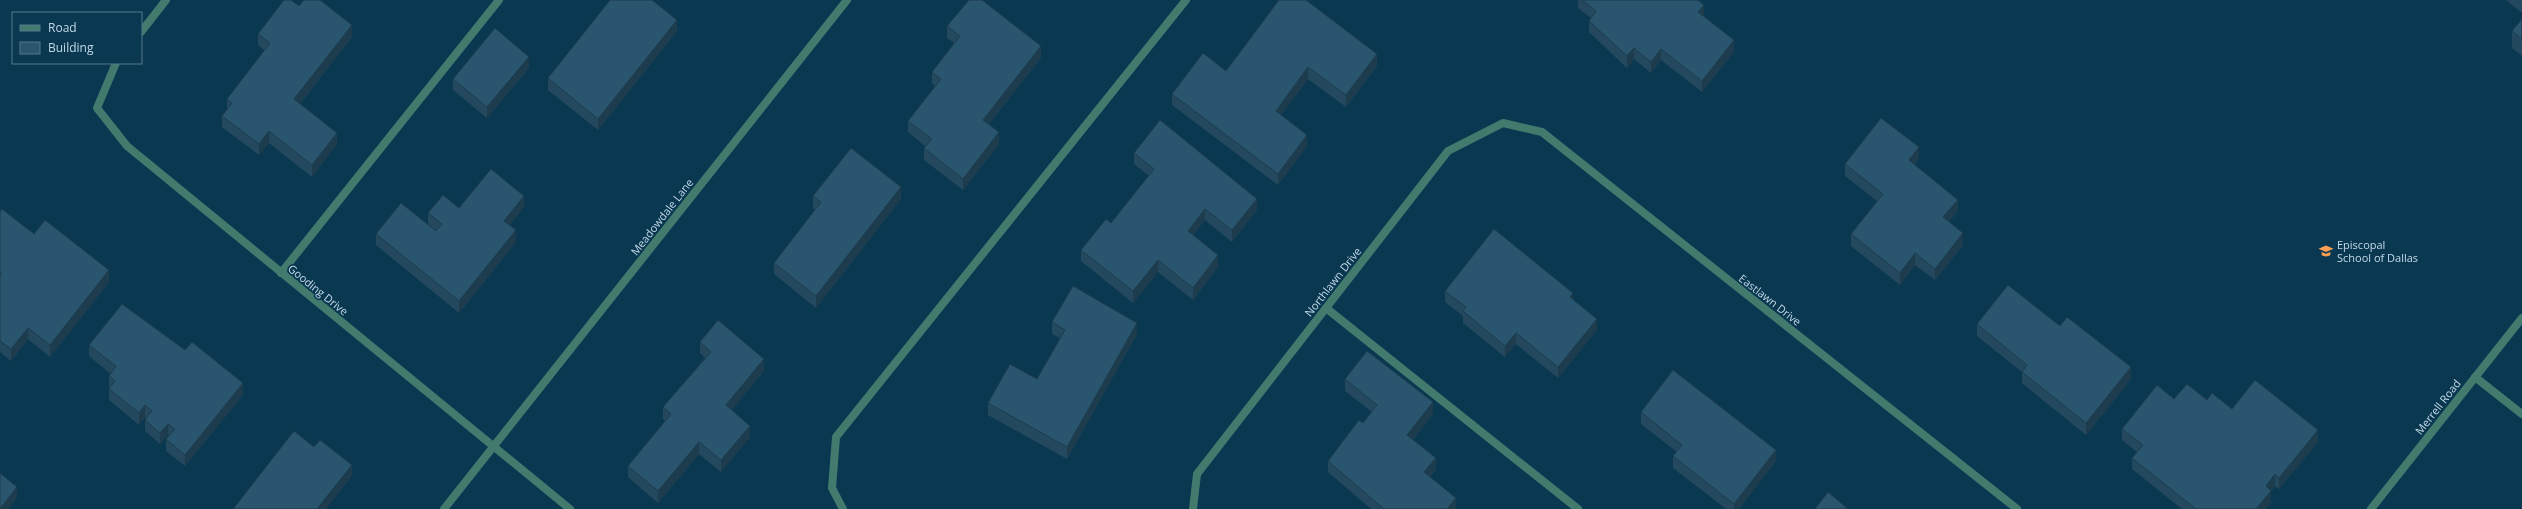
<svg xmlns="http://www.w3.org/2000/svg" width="2522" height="509" viewBox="0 0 2522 509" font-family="'Open Sans',sans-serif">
  <rect width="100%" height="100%" fill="#0a3851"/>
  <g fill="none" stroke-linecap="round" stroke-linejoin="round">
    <g stroke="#427b6e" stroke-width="8">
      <polyline points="281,273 499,0"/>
      <polyline points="1326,308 1578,509"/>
      <polyline points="2475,377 2522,414"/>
      <polyline points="843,509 832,488 836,437 1186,0"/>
    </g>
    <g stroke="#427b6e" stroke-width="8">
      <polyline points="141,32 166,0"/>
      <polyline points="116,63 97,108 127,146 570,509"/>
      <polyline points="444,509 847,0"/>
      <polyline points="1193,509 1197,474 1448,151 1503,123 1542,132 2017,509"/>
    </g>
    <polyline stroke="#427b6e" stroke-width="8" points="2371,509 2522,318"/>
  </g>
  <g fill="#24495f">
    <polygon points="1279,0 1377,66 1346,107 1308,79 1281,115 1307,146 1278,185 1172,105 1172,94 1226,71"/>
    <polygon points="1578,0 1698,0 1704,16 1734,52 1702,92 1661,60 1651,73 1634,59 1627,68 1589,32 1589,21 1591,18 1578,8"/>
    <polygon points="2506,0 2522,0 2522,13"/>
    <polygon points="299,6 352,37 300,104 337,144 312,177 269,143 259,155 222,127 222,116 227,109 227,99 265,51 258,45 258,34"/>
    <polygon points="2522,19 2522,56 2512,48 2512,31"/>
    <polygon points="947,26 1041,58 989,124 999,144 963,190 924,160 924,148 926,147 908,132 908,121 935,86 932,83 932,72 954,43 947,38"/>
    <polygon points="677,31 598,130 548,90 548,78"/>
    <polygon points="529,68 487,118 453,90 453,79"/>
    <polygon points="1134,153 1257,210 1232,242 1205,220 1193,235 1218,267 1193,300 1158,272 1133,303 1081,261 1081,250 1111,223 1149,176 1134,164"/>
    <polygon points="1919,159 1914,165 1958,211 1949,222 1963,245 1935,280 1915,265 1900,285 1851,246 1851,234 1877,201 1845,176 1845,164"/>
    <polygon points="813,196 901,199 816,308 774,274 774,263 815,210 813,208"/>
    <polygon points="524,207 510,225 516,242 459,313 376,245 376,234 436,231 428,224 428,213 459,208"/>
    <polygon points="0,212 109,282 50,357 28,339 11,361 0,352"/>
    <polygon points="1445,291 1573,300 1597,330 1558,378 1516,344 1505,357 1463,323 1463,316 1445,302"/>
    <polygon points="1052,322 1137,334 1067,459 988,415 988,403 1037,379 1060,338 1052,334"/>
    <polygon points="1977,324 2131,379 2086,435 2022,383 2022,372 1977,336"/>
    <polygon points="700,342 764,371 731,410 750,437 721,472 699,454 658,503 628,477 628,466 665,421 663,419 663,407 705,358 700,353"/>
    <polygon points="89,345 243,395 185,466 166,451 166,439 169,436 168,435 160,444 145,431 145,420 146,418 145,417 139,425 109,400 109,376 111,374 89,356"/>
    <polygon points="1345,379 1433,414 1413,440 1436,469 1430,477 1456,509 1371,509 1328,472 1328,461 1363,423 1372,412 1345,391"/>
    <polygon points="2174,399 2207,400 2318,442 2279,489 2275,486 2271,491 2271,502 2266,509 2182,509 2132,469 2132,458 2137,452 2122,440 2122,429"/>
    <polygon points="1641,412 1776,461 1739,509 1726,509 1673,468 1673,456 1677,452 1641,424"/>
  </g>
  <g fill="#1d3c4d">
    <polygon points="1704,5 1704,16 1698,12"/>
    <polygon points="677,20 677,31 598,130 598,119"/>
    <polygon points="352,25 352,37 294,111 294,99"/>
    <polygon points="1734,40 1734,52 1702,92 1702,81"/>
    <polygon points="1041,46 1041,58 983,131 983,120"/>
    <polygon points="1634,48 1634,59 1627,68 1627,56"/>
    <polygon points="1661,49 1661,60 1651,73 1651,62"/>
    <polygon points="1377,54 1377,66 1346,107 1346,95"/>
    <polygon points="529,57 529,68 487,118 487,107"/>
    <polygon points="1308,67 1308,79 1276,122 1276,111"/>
    <polygon points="269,131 269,143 259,155 259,144"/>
    <polygon points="999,132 999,144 963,190 963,179"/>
    <polygon points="337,133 337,144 312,177 312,165"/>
    <polygon points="1307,135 1307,146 1278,185 1278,174"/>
    <polygon points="1919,147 1919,159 1909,172 1909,160"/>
    <polygon points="901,187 901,199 816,308 816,296"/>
    <polygon points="524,196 524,207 504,232 504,221"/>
    <polygon points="1257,199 1257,210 1232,242 1232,230"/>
    <polygon points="1958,200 1958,211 1943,229 1943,217"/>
    <polygon points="1205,209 1205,220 1188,242 1188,231"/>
    <polygon points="516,230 516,242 459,313 459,301"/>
    <polygon points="1963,233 1963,245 1935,280 1935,269"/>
    <polygon points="1915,253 1915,265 1900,285 1900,273"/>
    <polygon points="1218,255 1218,267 1193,300 1193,288"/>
    <polygon points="1158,260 1158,272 1133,303 1133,291"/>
    <polygon points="109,270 109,282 50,357 50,345"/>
    <polygon points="1573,293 1573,304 1570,297"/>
    <polygon points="1597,319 1597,330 1558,378 1558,367"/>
    <polygon points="1137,323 1137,334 1067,459 1067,447"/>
    <polygon points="28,328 28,339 11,361 11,349"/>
    <polygon points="1516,333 1516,344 1505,357 1505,346"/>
    <polygon points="764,359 764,371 726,417 726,405"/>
    <polygon points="2131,367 2131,379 2086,435 2086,423"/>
    <polygon points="243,383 243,395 185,466 185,455"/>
    <polygon points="1433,402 1433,414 1407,447 1407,435"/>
    <polygon points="145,405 145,417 139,425 139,413"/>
    <polygon points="168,424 168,435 160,444 160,433"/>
    <polygon points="750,426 750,437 721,472 721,460"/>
    <polygon points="2318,430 2318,442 2279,489 2279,478"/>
    <polygon points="699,442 699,454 658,503 658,491"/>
    <polygon points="1776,450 1776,461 1739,509 1734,509 1734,504"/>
    <polygon points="1436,458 1436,469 1424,484 1424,472"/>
    <polygon points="352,465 352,476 326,509 317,509"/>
    <polygon points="2275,474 2275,486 2271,491 2271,502 2266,509 2256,509 2266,486"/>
    <polygon points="17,487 17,498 9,509 0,509"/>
    <polygon points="1456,498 1456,509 1447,509"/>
  </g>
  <g fill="#2a556e" stroke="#1d3c4d">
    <polygon points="284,0 291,0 299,6 304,0 320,0 352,25 294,99 337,133 312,165 269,131 259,144 222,116 232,103 227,99 270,43 258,34"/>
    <polygon points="610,0 652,0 677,20 598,119 548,78"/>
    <polygon points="969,0 982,0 1041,46 983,120 999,132 963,179 924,148 932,139 908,121 941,79 932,72 960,36 947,26"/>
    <polygon points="1279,0 1306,0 1377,54 1346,95 1308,67 1276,111 1307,135 1278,174 1172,94 1203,53 1226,71"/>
    <polygon points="1582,0 1698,0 1704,5 1698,12 1734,40 1702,81 1661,49 1651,62 1634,48 1627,56 1589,21 1596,11"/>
    <polygon points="2522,19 2522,39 2512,31"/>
    <polygon points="495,28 529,57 487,107 453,79"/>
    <polygon points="1881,118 1919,147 1909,160 1958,200 1943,217 1963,233 1935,269 1915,253 1900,273 1851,234 1883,194 1845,164"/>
    <polygon points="1160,120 1257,199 1232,230 1205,209 1188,231 1218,255 1193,288 1158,260 1133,291 1081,250 1106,219 1111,223 1154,169 1134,153"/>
    <polygon points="851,148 901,187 816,296 774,263 821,202 813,196"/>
    <polygon points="491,169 524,196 504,221 516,230 459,301 376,234 401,203 436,231 442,224 428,213 443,195 459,208"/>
    <polygon points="2,209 34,234 45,220 109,270 50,345 28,328 11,349 0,341 0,276 2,274 0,272 0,212"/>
    <polygon points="1494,229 1573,293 1570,297 1597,319 1558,367 1516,333 1505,346 1463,311 1466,307 1445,291"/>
    <polygon points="2008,285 2060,326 2067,317 2131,367 2086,423 2022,372 2027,365 1977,324"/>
    <polygon points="1073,286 1137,323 1067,447 988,403 1010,364 1037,379 1065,330 1052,322"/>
    <polygon points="122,304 185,350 192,342 243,383 185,455 166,439 175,429 168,424 160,433 145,420 152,411 145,405 139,413 109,389 115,381 109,376 116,366 89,345"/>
    <polygon points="718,320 764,359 726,405 750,426 721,460 699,442 658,491 628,466 671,414 663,407 711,352 700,342"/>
    <polygon points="1367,351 1433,402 1407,435 1436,458 1424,472 1456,498 1447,509 1384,509 1328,461 1359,420 1363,423 1377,405 1345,379"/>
    <polygon points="1673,370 1776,450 1734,504 1673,456 1682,445 1641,412"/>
    <polygon points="2255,380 2318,430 2279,478 2275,474 2266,486 2271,491 2256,509 2196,509 2132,458 2143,445 2122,429 2157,385 2174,399 2187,384 2207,400 2212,393 2232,409"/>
    <polygon points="294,431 314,447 320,440 352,465 317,509 233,509"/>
    <polygon points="0,473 17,487 0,509"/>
    <polygon points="1828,492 1848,509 1815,509"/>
  </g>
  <defs>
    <g id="school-bare" transform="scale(1.08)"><path d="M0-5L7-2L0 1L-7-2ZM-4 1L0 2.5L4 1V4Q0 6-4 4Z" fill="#fc9e52" stroke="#0a3851" stroke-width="2.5" paint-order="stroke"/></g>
  </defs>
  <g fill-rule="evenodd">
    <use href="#school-bare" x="2326" y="251"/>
  </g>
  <g text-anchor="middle" stroke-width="3.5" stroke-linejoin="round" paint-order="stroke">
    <g font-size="11" fill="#c2d8e7" stroke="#0a3851">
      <text transform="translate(662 217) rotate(-52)" y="4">Meadowdale Lane</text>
      <text transform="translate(1333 282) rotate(-52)" y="4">Northlawn Drive</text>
      <text transform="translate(318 290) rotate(39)" y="4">Gooding Drive</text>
      <text transform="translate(1770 300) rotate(38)" y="4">Eastlawn Drive</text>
      <text transform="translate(2438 407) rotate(-52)" y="4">Merrell Road</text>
    </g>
    <g font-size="11" fill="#c2d8e7" stroke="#0a3851" text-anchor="start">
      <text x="2337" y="249">Episcopal<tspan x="2337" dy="13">School of Dallas</tspan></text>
    </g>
  </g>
  <rect x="12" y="12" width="130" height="52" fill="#0a3851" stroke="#54788d"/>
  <rect x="20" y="25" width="20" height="6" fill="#427b6e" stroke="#54788d"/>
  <text x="48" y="32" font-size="12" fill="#c2d8e7">Road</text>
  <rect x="20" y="42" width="20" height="12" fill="#2a556e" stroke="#54788d"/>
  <text x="48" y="52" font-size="12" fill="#c2d8e7">Building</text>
</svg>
